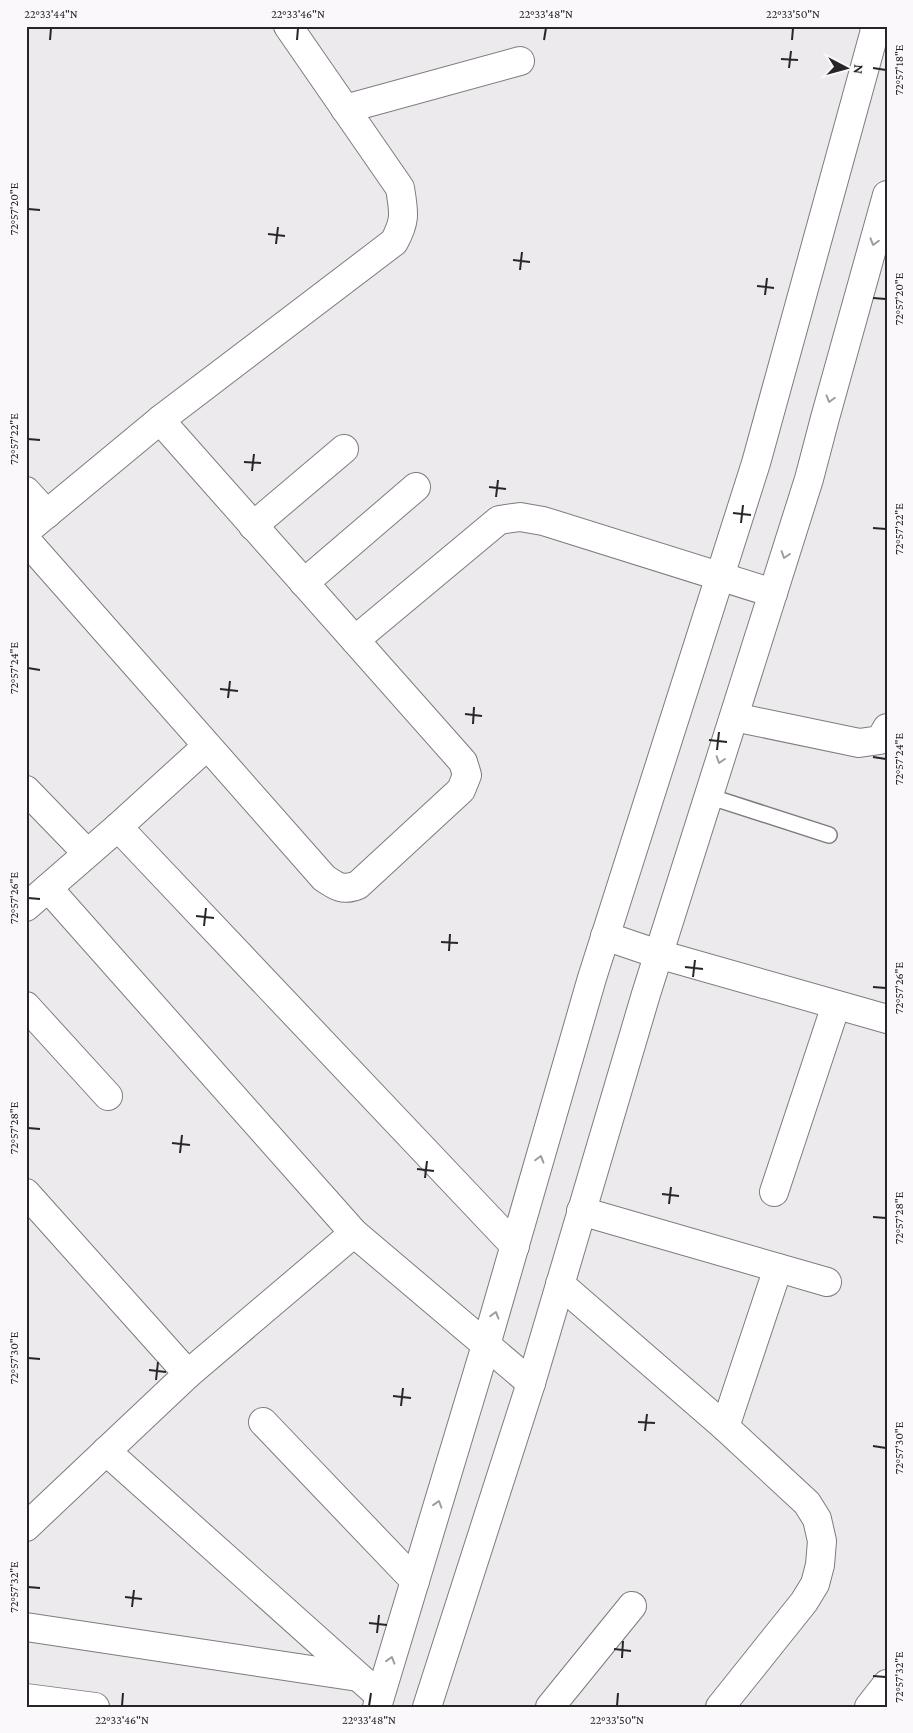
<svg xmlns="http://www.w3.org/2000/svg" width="913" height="1733" viewBox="0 0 913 1733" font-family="'Crimson Pro',serif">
  <rect width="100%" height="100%" fill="#edeaee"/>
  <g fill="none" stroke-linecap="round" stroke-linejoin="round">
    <g stroke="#7e7b7e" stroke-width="18">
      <polyline id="service" points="708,796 829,835"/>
    </g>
    <g stroke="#7e7b7e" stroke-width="30">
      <g id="minor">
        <polyline points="345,109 520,61"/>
        <polyline points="26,491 47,514"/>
        <polyline points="253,526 344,449"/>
        <path d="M26,540l298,338c13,9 19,13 34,7l103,-95 6,-15 -4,-13 -303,-342"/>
        <polyline points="304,583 416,487"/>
        <polyline points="355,640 499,520 520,517 543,521 773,593"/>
        <polyline points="734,717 859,743 880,740 887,728"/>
        <polyline points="26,790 87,853"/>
        <polyline points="118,827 515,1246"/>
        <polyline points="48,888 354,1233 531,1383"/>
        <polyline points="26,907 118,827 207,746"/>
        <polyline points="26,1006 108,1096"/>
        <polyline points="774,1192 836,1005"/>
        <polyline points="26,1193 188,1374 26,1527"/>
        <polyline points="581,1211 827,1282"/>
        <polyline points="560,1284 725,1427 807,1503 817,1519 822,1541 820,1565 815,1584 804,1602 720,1707"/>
        <polyline points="188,1374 354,1233"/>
        <polyline points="263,1422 415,1581"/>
        <polyline points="725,1427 778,1268"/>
        <polyline points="106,1451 380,1696"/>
        <polyline points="26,1627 358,1677"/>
        <polyline points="26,1698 95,1707"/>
        <polyline points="550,1707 632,1606"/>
        <polyline points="869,1707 887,1684"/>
      </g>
    </g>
    <g stroke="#7e7b7e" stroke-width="30">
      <g id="tertiary">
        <path d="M26,531l134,-111 234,-178c12,-22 10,-29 6,-54l-112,-162"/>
        <polyline points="605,936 658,954 887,1019"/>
        <polyline points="377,1707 486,1345 592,978 756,463 874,34 875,26"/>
        <polyline points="427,1707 531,1383 646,994 809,479 825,418 887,195"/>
      </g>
    </g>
    <use href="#service" stroke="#fff" stroke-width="15"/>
    <use href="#minor" stroke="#fff" stroke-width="28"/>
    <use href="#tertiary" stroke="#fff" stroke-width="28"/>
  </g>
  <defs><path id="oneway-chevron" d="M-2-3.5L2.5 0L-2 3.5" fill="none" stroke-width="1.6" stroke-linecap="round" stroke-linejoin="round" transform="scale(1.25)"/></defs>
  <g stroke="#9e9d9e">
    <use href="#oneway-chevron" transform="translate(874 242) rotate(106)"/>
    <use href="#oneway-chevron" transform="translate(830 399) rotate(106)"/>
    <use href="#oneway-chevron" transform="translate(785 555) rotate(108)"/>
    <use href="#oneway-chevron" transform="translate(720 760) rotate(108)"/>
    <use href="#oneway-chevron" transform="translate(540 1159) rotate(-74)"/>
    <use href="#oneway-chevron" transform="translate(495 1315) rotate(-74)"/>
    <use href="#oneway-chevron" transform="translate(438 1504) rotate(-73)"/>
    <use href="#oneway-chevron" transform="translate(391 1660) rotate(-73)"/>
  </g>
  <path fill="none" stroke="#272627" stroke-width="2" d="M50,40l1,-12M297,40l1,-12M544,40l2,-12M792,40l1,-12M781,59l17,1M789,68l2,-17M873,68l13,2M28,209l12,1M268,234l17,2M276,244l2,-17M513,260l17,2M520,270l2,-18M757,286l17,2M765,295l2,-17M873,298l13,1M28,439l12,1M244,462l17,1M252,471l2,-17M489,487l17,2M496,497l2,-17M733,513l18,2M741,523l2,-18M873,528l13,1M28,668l12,2M220,689l18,2M228,698l2,-17M465,714l17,2M473,724l1,-17M709,740l18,2M717,750l2,-18M873,757l13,2M28,898l12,1M196,916l18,2M204,926l2,-18M441,942l17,1M449,951l1,-17M685,967l18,2M693,977l2,-17M873,987l13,1M28,1128l12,1M172,1143l18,2M180,1153l2,-18M417,1169l17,2M425,1178l2,-17M662,1194l17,2M669,1204l2,-17M873,1217l13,1M28,1358l12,1M149,1370l17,2M156,1380l2,-18M393,1396l18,2M401,1406l2,-18M638,1422l17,1M645,1431l2,-17M873,1446l13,2M28,1587l12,1M125,1597l17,2M132,1607l2,-17M369,1623l18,2M377,1633l2,-18M614,1649l17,2M622,1658l1,-17M873,1676l13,1M122,1706l1,-13M369,1706l2,-13M617,1706l1,-13"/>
  <rect width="913" height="1733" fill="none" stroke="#fbf8fb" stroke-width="55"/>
  <g transform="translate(846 68) rotate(96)" stroke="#fbf8fb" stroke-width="4" paint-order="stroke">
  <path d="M0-4L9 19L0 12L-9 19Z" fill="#272627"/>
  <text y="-8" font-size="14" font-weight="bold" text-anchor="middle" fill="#272627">N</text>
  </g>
  <rect x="28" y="28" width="858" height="1678" fill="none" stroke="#272627" stroke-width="2"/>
  <g font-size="12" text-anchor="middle" fill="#272627">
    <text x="51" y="18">22°33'44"N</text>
    <text x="298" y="18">22°33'46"N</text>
    <text x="546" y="18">22°33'48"N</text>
    <text x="793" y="18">22°33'50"N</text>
    <text transform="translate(899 70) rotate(-90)" y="4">72°57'18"E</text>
    <text transform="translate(14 209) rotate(-90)" y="4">72°57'20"E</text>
    <text transform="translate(899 299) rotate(-90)" y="4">72°57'20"E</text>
    <text transform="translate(14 439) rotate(-90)" y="4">72°57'22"E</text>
    <text transform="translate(899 529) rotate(-90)" y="4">72°57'22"E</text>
    <text transform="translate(14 668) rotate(-90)" y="4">72°57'24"E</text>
    <text transform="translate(899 759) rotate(-90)" y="4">72°57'24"E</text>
    <text transform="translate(14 898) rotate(-90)" y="4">72°57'26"E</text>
    <text transform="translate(899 988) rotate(-90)" y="4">72°57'26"E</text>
    <text transform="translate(14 1128) rotate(-90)" y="4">72°57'28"E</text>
    <text transform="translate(899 1218) rotate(-90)" y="4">72°57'28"E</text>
    <text transform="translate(14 1358) rotate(-90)" y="4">72°57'30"E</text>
    <text transform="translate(899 1448) rotate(-90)" y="4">72°57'30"E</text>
    <text transform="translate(14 1587) rotate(-90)" y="4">72°57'32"E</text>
    <text transform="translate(899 1677) rotate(-90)" y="4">72°57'32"E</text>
    <text x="122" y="1724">22°33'46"N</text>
    <text x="369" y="1724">22°33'48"N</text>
    <text x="617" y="1724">22°33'50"N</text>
  </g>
</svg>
